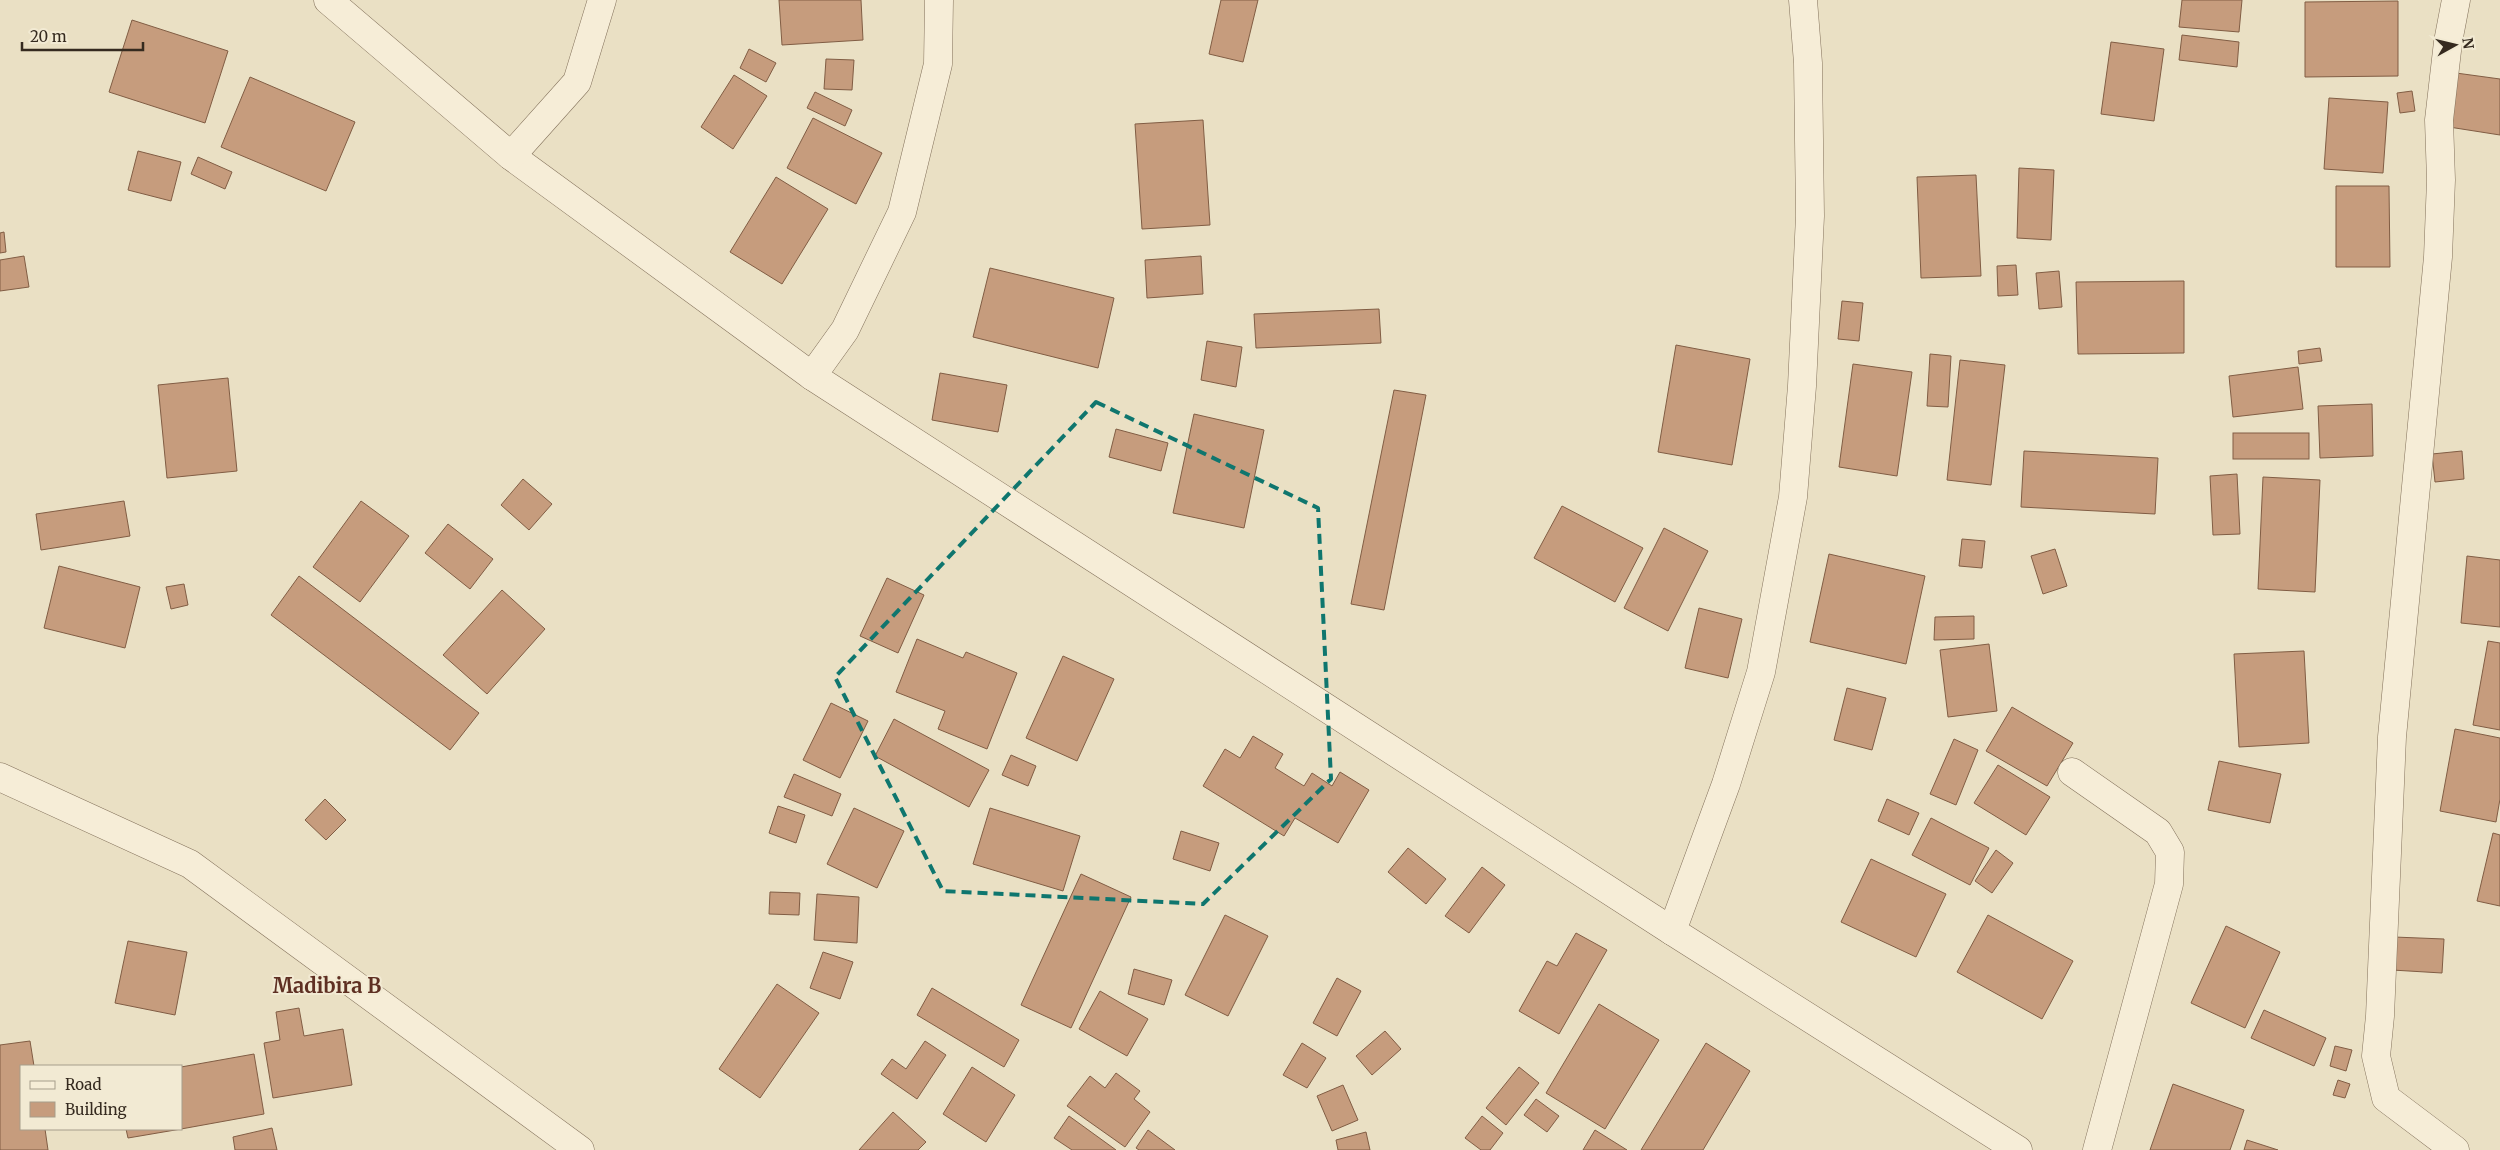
<svg xmlns="http://www.w3.org/2000/svg" width="2500" height="1150" viewBox="0 0 2500 1150" font-family="Merriweather,serif">
  <rect width="100%" height="100%" fill="#eae0c4"/>
  <g fill="#c69c7d" stroke="#815d44">
    <polygon points="779,0 861,0 863,40 782,45"/>
    <polygon points="1221,0 1258,0 1243,62 1209,54"/>
    <polygon points="2182,0 2242,0 2239,32 2179,27"/>
    <polygon points="2398,1 2398,76 2305,77 2305,2"/>
    <polygon points="132,20 228,51 205,123 109,92"/>
    <polygon points="2182,35 2239,42 2237,67 2179,60"/>
    <polygon points="2111,42 2164,49 2154,121 2101,114"/>
    <polygon points="749,49 776,63 766,82 740,68"/>
    <polygon points="826,59 854,60 852,90 824,89"/>
    <polygon points="2456,73 2500,79 2500,135 2449,127"/>
    <polygon points="734,75 767,96 733,149 701,127"/>
    <polygon points="250,77 355,122 326,191 221,147"/>
    <polygon points="2412,91 2415,111 2400,113 2397,93"/>
    <polygon points="815,92 852,110 845,126 807,108"/>
    <polygon points="2329,98 2388,102 2383,173 2324,169"/>
    <polygon points="813,118 882,153 856,204 787,168"/>
    <polygon points="1203,120 1210,225 1142,229 1135,124"/>
    <polygon points="138,151 181,162 171,201 128,190"/>
    <polygon points="198,157 232,172 225,189 191,174"/>
    <polygon points="2019,168 2054,170 2051,240 2017,238"/>
    <polygon points="1976,175 1981,276 1921,278 1917,177"/>
    <polygon points="776,177 828,209 782,284 730,252"/>
    <polygon points="2336,186 2389,186 2390,267 2336,267"/>
    <polygon points="4,232 6,252 0,253 0,233"/>
    <polygon points="24,256 29,287 0,291 0,260"/>
    <polygon points="1201,256 1203,294 1147,298 1145,260"/>
    <polygon points="2016,265 2018,295 1998,296 1997,266"/>
    <polygon points="990,268 1114,298 1098,368 973,337"/>
    <polygon points="2059,271 2062,307 2039,309 2036,273"/>
    <polygon points="2184,281 2184,353 2078,354 2076,282"/>
    <polygon points="1842,301 1863,303 1859,341 1838,339"/>
    <polygon points="1379,309 1381,343 1256,348 1254,314"/>
    <polygon points="1207,341 1242,347 1236,387 1201,380"/>
    <polygon points="1676,345 1750,359 1732,465 1658,452"/>
    <polygon points="2320,348 2322,361 2299,364 2298,351"/>
    <polygon points="1930,354 1951,356 1948,407 1927,406"/>
    <polygon points="1960,360 2005,365 1991,485 1947,480"/>
    <polygon points="1853,364 1912,372 1897,476 1839,467"/>
    <polygon points="2298,367 2303,409 2233,417 2229,376"/>
    <polygon points="940,373 1007,385 998,432 932,420"/>
    <polygon points="228,378 237,471 167,478 158,385"/>
    <polygon points="1394,390 1426,395 1384,610 1351,604"/>
    <polygon points="2372,404 2373,456 2320,458 2318,406"/>
    <polygon points="1194,414 1264,430 1244,528 1173,513"/>
    <polygon points="1116,429 1168,443 1161,471 1109,457"/>
    <rect x="2233" y="433" width="76" height="26"/>
    <polygon points="2024,451 2158,458 2155,514 2021,507"/>
    <polygon points="2462,451 2464,479 2435,482 2432,454"/>
    <polygon points="2237,474 2240,534 2213,535 2210,476"/>
    <polygon points="2263,477 2320,480 2315,592 2258,589"/>
    <polygon points="523,479 552,504 529,530 501,505"/>
    <polygon points="124,501 130,536 41,550 36,514"/>
    <polygon points="361,501 409,536 360,602 313,567"/>
    <polygon points="1562,506 1643,548 1615,602 1534,558"/>
    <polygon points="448,524 493,559 470,589 425,553"/>
    <polygon points="1664,528 1708,551 1668,631 1624,608"/>
    <polygon points="1962,539 1985,541 1982,568 1959,566"/>
    <polygon points="2055,549 2067,586 2043,594 2031,556"/>
    <polygon points="1829,554 1925,576 1906,664 1810,642"/>
    <polygon points="2467,556 2500,560 2500,627 2461,623"/>
    <polygon points="59,566 140,587 125,648 44,628"/>
    <polygon points="299,576 479,713 450,750 271,615"/>
    <polygon points="887,578 924,595 898,653 860,636"/>
    <polygon points="184,584 188,605 171,609 166,587"/>
    <polygon points="502,590 545,629 487,694 443,655"/>
    <polygon points="1699,608 1742,619 1728,678 1685,668"/>
    <polygon points="1974,616 1974,639 1934,640 1935,617"/>
    <polygon points="917,639 963,658 966,652 1017,673 987,749 938,729 945,711 896,692"/>
    <polygon points="2488,641 2500,643 2500,730 2473,725"/>
    <polygon points="1989,644 1997,711 1948,717 1940,650"/>
    <polygon points="2304,651 2309,743 2239,747 2234,654"/>
    <polygon points="1063,656 1114,679 1077,761 1026,738"/>
    <polygon points="1847,688 1886,698 1872,750 1834,740"/>
    <polygon points="831,703 868,721 840,778 803,760"/>
    <polygon points="2012,707 2073,743 2047,786 1986,751"/>
    <polygon points="894,719 989,770 969,807 875,756"/>
    <polygon points="2455,729 2500,738 2500,799 2496,822 2440,811"/>
    <polygon points="1253,736 1283,754 1275,768 1304,786 1312,773 1332,786 1340,772 1369,790 1338,843 1295,818 1284,836 1203,786 1225,749 1240,758"/>
    <polygon points="1954,739 1978,750 1956,805 1930,794"/>
    <polygon points="1011,755 1036,766 1028,786 1002,775"/>
    <polygon points="2219,761 2281,774 2270,823 2208,810"/>
    <polygon points="1998,765 2050,797 2026,835 1974,803"/>
    <polygon points="794,774 841,794 832,816 784,797"/>
    <polygon points="325,799 346,820 326,840 305,820"/>
    <polygon points="1887,799 1919,813 1909,835 1878,821"/>
    <polygon points="778,806 805,815 796,843 769,833"/>
    <polygon points="854,808 904,831 877,888 827,864"/>
    <polygon points="990,808 1080,836 1063,891 973,864"/>
    <polygon points="1931,818 1989,848 1970,885 1912,855"/>
    <polygon points="1181,831 1219,843 1210,871 1173,859"/>
    <polygon points="2493,833 2500,835 2500,906 2477,901"/>
    <polygon points="1408,848 1446,879 1426,904 1388,872"/>
    <polygon points="1996,850 2013,863 1992,893 1975,881"/>
    <polygon points="1871,859 1946,894 1916,957 1841,922"/>
    <polygon points="1482,867 1505,885 1469,933 1445,916"/>
    <polygon points="1081,874 1131,897 1071,1028 1021,1005"/>
    <polygon points="770,892 800,893 799,915 769,914"/>
    <polygon points="817,894 859,897 857,943 814,940"/>
    <polygon points="1225,915 1268,936 1228,1016 1185,995"/>
    <polygon points="1988,915 2073,961 2042,1019 1957,972"/>
    <polygon points="2226,926 2280,952 2245,1028 2191,1003"/>
    <polygon points="1576,933 1607,950 1559,1034 1519,1011 1547,961 1557,966"/>
    <polygon points="2394,937 2444,939 2442,973 2392,970"/>
    <polygon points="128,941 187,952 175,1015 115,1003"/>
    <polygon points="823,952 853,962 840,999 810,988"/>
    <polygon points="1134,969 1172,980 1164,1005 1128,994"/>
    <polygon points="1337,978 1361,991 1337,1036 1313,1023"/>
    <polygon points="777,984 819,1013 760,1098 719,1069"/>
    <polygon points="932,988 1019,1040 1004,1067 917,1015"/>
    <polygon points="1100,991 1148,1019 1127,1056 1079,1029"/>
    <polygon points="1599,1004 1659,1040 1605,1129 1546,1093"/>
    <polygon points="299,1008 304,1036 343,1029 352,1085 273,1098 264,1043 280,1040 276,1012"/>
    <polygon points="2264,1010 2326,1038 2314,1066 2251,1038"/>
    <polygon points="1385,1031 1401,1049 1372,1075 1356,1056"/>
    <polygon points="30,1041 34,1066 21,1066 21,1129 45,1129 48,1150 0,1150 0,1045"/>
    <polygon points="925,1041 946,1055 917,1099 881,1074 892,1059 906,1069"/>
    <polygon points="1302,1043 1326,1058 1307,1088 1283,1075"/>
    <polygon points="1706,1043 1750,1071 1703,1150 1641,1150"/>
    <polygon points="2335,1046 2352,1050 2346,1071 2330,1066"/>
    <polygon points="254,1054 264,1114 181,1129 181,1067"/>
    <polygon points="972,1067 1015,1095 986,1142 943,1114"/>
    <polygon points="1519,1067 1539,1083 1506,1125 1486,1108"/>
    <polygon points="1116,1073 1140,1091 1134,1099 1150,1112 1125,1147 1067,1106 1090,1076 1105,1088"/>
    <polygon points="2338,1080 2350,1084 2345,1098 2333,1095"/>
    <polygon points="2173,1084 2244,1110 2230,1150 2150,1150"/>
    <polygon points="1343,1085 1358,1120 1332,1131 1317,1096"/>
    <polygon points="1536,1099 1559,1116 1547,1132 1524,1115"/>
    <polygon points="893,1112 926,1142 918,1150 859,1150"/>
    <polygon points="1069,1116 1116,1150 1072,1150 1054,1138"/>
    <polygon points="1482,1116 1503,1133 1490,1150 1481,1150 1465,1138"/>
    <polygon points="272,1128 277,1150 235,1150 233,1137"/>
    <polygon points="126,1129 181,1129 128,1138"/>
    <polygon points="1148,1130 1175,1150 1139,1150 1136,1148"/>
    <polygon points="1595,1130 1627,1150 1583,1150"/>
    <polygon points="1366,1132 1370,1150 1338,1150 1336,1140"/>
    <polygon points="2247,1140 2278,1150 2244,1150"/>
  </g>
  <g fill="none" stroke-linecap="round" stroke-linejoin="round">
    <g stroke="#84725c" stroke-width="29">
      <g id="minor">
        <polyline points="328,0 511,156 812,376 1672,931 2018,1150"/>
        <polyline points="511,156 577,82 602,0"/>
        <polyline points="812,376 845,330 902,212 938,64 939,0"/>
        <polyline points="2072,772 2158,832 2170,852 2169,884 2097,1150"/>
        <polyline points="0,777 190,864 580,1150"/>
        <polyline points="1672,931 1726,784 1761,672 1793,497 1802,386 1810,216 1808,63 1803,0"/>
        <polyline points="2455,1150 2386,1098 2376,1056 2380,1016 2392,737 2438,257 2441,180 2439,120 2448,42 2456,0"/>
      </g>
    </g>
    <use href="#minor" stroke="#f6edd7" stroke-width="28"/>
  </g>
  <path fill="none" stroke="#0f766e" stroke-width="4" stroke-dasharray="10 6" stroke-linejoin="round" d="M1096,402l222,106 13,271 -128,125 -260,-13 -108,-214z"/>
  <g text-anchor="middle" stroke-width="4" stroke-linejoin="round" paint-order="stroke">
    <g font-size="20" font-weight="bold" fill="#5e2f22" stroke="#f2ead3">
      <text x="327" y="993">Madibira B</text>
    </g>
  </g>
  <rect x="20" y="1065" width="162" height="65" fill="#f2ead3" stroke="#a69d8b"/>
  <rect x="30" y="1081" width="25" height="8" fill="#f6edd7" stroke="#a69d8b"/>
  <text x="65" y="1090" font-size="15" fill="#352a1f">Road</text>
  <rect x="30" y="1102" width="25" height="15" fill="#c69c7d" stroke="#a69d8b"/>
  <text x="65" y="1115" font-size="15" fill="#352a1f">Building</text>
  <g transform="translate(2455 45) rotate(82)" stroke="#f2ead3" stroke-width="4" paint-order="stroke">
  <path d="M0-4L9 19L0 12L-9 19Z" fill="#352a1f"/>
  <text y="-8" font-size="14" font-weight="bold" text-anchor="middle" fill="#352a1f">N</text>
  </g>
  <path d="M22 42v8h121v-8" fill="none" stroke="#352a1f" stroke-width="2.5"/>
  <text x="30" y="42" font-size="15" fill="#352a1f" stroke="#f2ead3" stroke-width="4" paint-order="stroke">20 m</text>
</svg>
